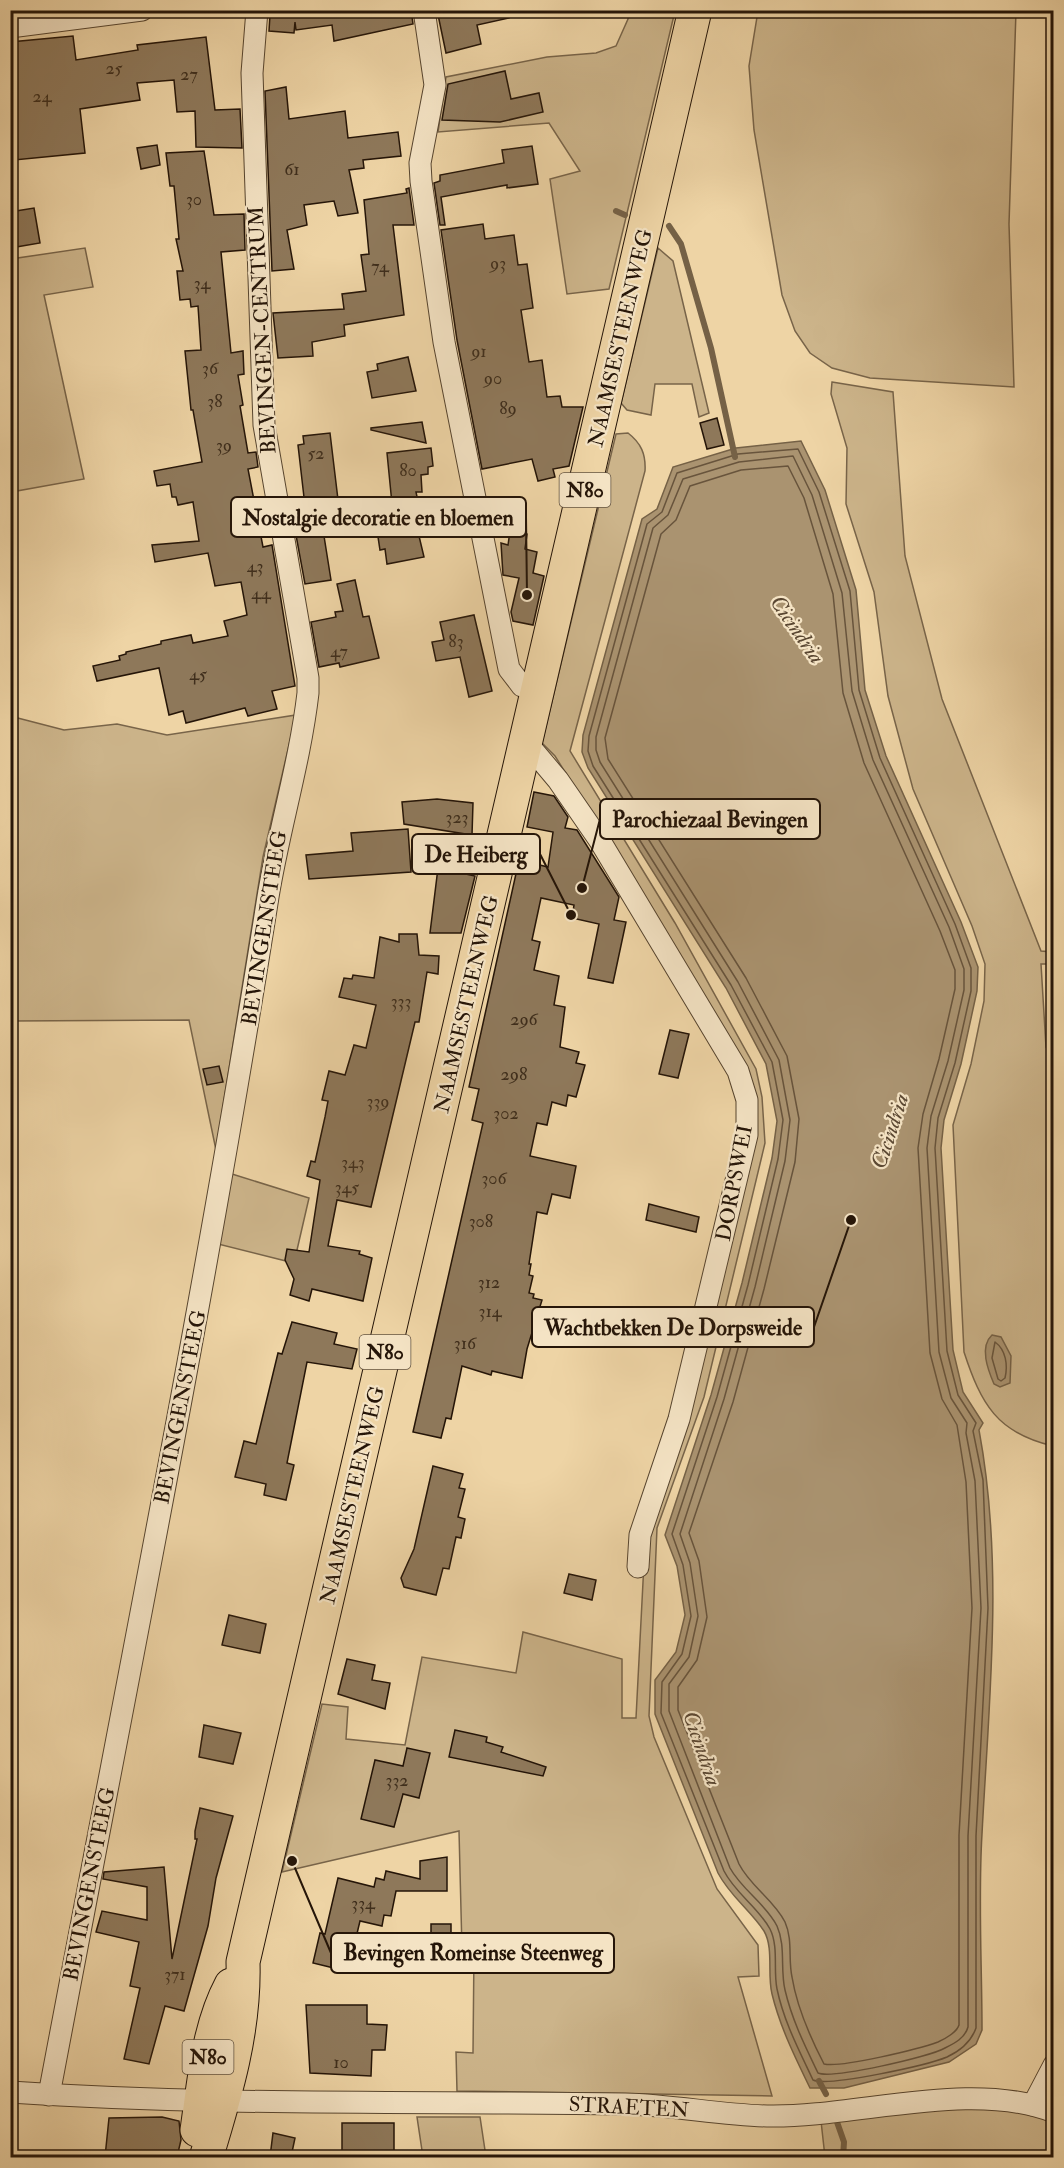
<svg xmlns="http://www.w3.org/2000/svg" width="1064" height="2168" viewBox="0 0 1064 2168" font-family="'IM FELL Double Pica',serif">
  <rect width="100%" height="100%" fill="#eed4a5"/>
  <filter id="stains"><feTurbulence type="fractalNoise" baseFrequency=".00333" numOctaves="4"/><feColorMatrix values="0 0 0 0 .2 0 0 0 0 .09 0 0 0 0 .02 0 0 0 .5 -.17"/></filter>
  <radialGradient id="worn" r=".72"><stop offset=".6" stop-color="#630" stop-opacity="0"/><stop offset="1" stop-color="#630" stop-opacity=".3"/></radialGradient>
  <g fill="#ccb48a" stroke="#786449" stroke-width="1.5">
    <polygon points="629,11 675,11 609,289 567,294 550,179 580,171 549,123 438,132 446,77 547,57 596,53 616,46 628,19"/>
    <polygon points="758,11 1016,11 1009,224 1014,387 870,378 832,368 810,353 795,331 782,295 754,130 749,66"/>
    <polygon points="85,248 93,287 44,295 84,479 11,492 11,259"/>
    <polygon points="658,248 673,261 709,413 699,417 692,384 655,384 651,415 627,410 621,403"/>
    <path d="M832,382l61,10 12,164 37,143 99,252 12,1v12h-12l5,83 8,16 -1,383c-56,-13 -72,-42 -89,-94l-11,-227 18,-61 13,-63 1,-37 -13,-38 -59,-137 -25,-93 -14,-104 -28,-88 1,-56 -16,-54z"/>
    <path d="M628,433c13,10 18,21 17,38l-75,280 105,172 81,146 6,28 3,46 -61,254 -47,131 -8,188 5,21 63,152 41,56 1,31 -21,1 34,119 -315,-5 -1,-39 17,1 1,-102 -12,-1 -3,-119 -177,41 40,-168 26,3 -2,32 59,6 17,-88 94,16 7,-41 99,27v59h14l10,-194 108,-411 -94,-189 -105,-168 -13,-13 74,-309z"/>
    <polygon points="296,715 263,857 216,1150 189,1020 11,1021 10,716 64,730 117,724 167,735"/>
    <polygon points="232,1174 309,1198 294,1263 218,1244"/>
    <polygon points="961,2107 1019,2111 1053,2121 1053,2157 825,2157 821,2121"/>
    <polygon points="417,2117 480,2117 486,2157 423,2157"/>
  </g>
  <g fill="#aa9370" stroke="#756146" stroke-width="1.5">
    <path d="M801,441l24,49 31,100 9,100 21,66 75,166 17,45 -1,24 -16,73 -17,56 -3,28 12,202 10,42 20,31 -4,7c25,134 10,269 3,404 -4,65 0,131 0,196l-6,14 -27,18 -105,26h-34c-15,-31 -30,-61 -38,-94 -5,-19 2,-46 -8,-63 -14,-21 -34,-35 -46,-58l-63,-159v-34l21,-28 9,-37 -8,-49 -12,-31 46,-140 31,-112 30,-125 5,-37 -11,-57 -40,-76 -138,-220 -6,-16 1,-17 59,-216 15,-10 16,-42 63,-19z"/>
    <path d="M992,1335l9,2 10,19 -1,27 -10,4 -6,-3c-6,-14 -15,-37 -2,-49z"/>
  </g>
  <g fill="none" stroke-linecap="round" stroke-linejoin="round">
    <g stroke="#68543c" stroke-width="1.5">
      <path d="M798,449l21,43 31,99 9,99 21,68 75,166 16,44v23l-16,72 -17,55 -3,30 12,203 11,44 18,28 -3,8 10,49 5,128 -12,228v192c-5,14 -16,23 -29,29 -19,8 -118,30 -134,23 -14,-30 -29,-58 -36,-91 -4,-19 2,-42 -7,-60 -12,-22 -35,-36 -46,-58l-63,-158 1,-31 20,-28 9,-38 -8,-51 -11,-31 45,-137 31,-112 30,-126 5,-39 -11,-58 -41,-77 -138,-219 -5,-15 1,-15 58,-212 15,-12 15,-39 61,-19z"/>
      <path d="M793,456l19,39 30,98 10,98 21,69 76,167 15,42v21l-16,71 -17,55 -4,32 12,204 12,46 16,25 -1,10 9,48 6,127 -13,228v191c-3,11 -13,16 -23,21 -15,9 -113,31 -127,25 -13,-27 -26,-53 -33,-83 -5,-21 1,-44 -8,-64 -11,-22 -35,-36 -47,-58l-61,-157v-27l20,-27 9,-41 -8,-53 -10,-29 44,-135 31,-112 30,-126 5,-41 -11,-60 -41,-78 -138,-220 -4,-12v-13l57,-209 15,-13 15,-36 56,-17z"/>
      <path d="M788,466l16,32 29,96 10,99 21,70 76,168 15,39v19l-16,70 -16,55 -5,34 12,205 12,46 15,26 9,57 6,126 -13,227v190c-2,7 -14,14 -21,17 -19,7 -97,26 -114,22 -14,-27 -27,-56 -32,-87 -4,-18 1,-37 -7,-55 -11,-22 -35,-36 -46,-58l-61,-154v-23l19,-27 10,-43 -8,-56 -10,-28 44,-131 31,-113 31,-127 4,-43 -12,-63 -41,-78 -138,-219 -3,-21 56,-204 15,-14 14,-34 51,-16z"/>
      <path d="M995,1342c11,8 13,23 10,36l-4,3 -3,-2 -6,-21z"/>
    </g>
    <g stroke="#756146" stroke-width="6">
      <polyline points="616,211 625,215"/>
      <polyline points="669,226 681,244 711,348 735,457"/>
      <polyline points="819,2081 826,2094"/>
      <polyline points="837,2122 844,2142 843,2158"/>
    </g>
  </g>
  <g fill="#8e785a" stroke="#251508" stroke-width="1.5">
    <polygon points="294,10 411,10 413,24 334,41 332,25 296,30 295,22 294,33 269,31 270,15 295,17"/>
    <polygon points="437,10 508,10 509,18 477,25 481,44 446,53"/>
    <polygon points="73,36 76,60 138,50 137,45 206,37 215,110 240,109 242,148 196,147 195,111 177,112 174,80 137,83 140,100 80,109 85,153 14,160 10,131 10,42"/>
    <polygon points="505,71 511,99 539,93 543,112 500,122 442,120 448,84"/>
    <polygon points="286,87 289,119 345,111 348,138 398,132 401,156 363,160 364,168 349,170 358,213 338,216 334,201 304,205 307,225 287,230 294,269 272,271 265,91"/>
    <polygon points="157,145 160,165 141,169 137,148"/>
    <polygon points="532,146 538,184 507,188 507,185 441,197 445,225 440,225 434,183 440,181 440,175 504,163 502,150"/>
    <polygon points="204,151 214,215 244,214 245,250 221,252 231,353 243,351 244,374 238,375 243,405 240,406 248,453 256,452 258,467 248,469 263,547 272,545 295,686 272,691 277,709 248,716 245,708 186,723 183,711 169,715 159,668 97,681 93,666 120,660 119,656 126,654 126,652 161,644 161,641 191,635 193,643 228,636 224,621 247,615 241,582 215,586 208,553 155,562 152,545 199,541 193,502 178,505 176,497 172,497 170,484 157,486 154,471 202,462 193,410 191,410 185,351 201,350 198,306 191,307 190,299 180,300 177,271 183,271 176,239 179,239 174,186 170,186 166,153"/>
    <polygon points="409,188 414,225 393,225 404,315 344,325 345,336 312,342 313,356 278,358 273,313 344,309 342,294 366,291 361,255 369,254 364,200 407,193 406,189"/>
    <polygon points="34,208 40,243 10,248 10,212"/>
    <polygon points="483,224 485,239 514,235 518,265 527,264 533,308 521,310 529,362 542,360 547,397 560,396 562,407 583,407 569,466 553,469 555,477 538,481 532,459 482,469 457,340 441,230"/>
    <polygon points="408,357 416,391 372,398 367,372 378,370 377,364"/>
    <polygon points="717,418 724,445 707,449 700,423"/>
    <polygon points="422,422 426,443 371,430 371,428"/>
    <polygon points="330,433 342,533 324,536 331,580 305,584 291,508 305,506 298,445 304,444 303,436"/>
    <polygon points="431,448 433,466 428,467 428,474 421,475 422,492 416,492 425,535 419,536 424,557 387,564 385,549 380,550 375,517 393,514 387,453"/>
    <polygon points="510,531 527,534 525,549 537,552 533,573 544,576 533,625 513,621 511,612 519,578 503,575 501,543 508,545"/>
    <polygon points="355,580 363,617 369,616 379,658 340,667 339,663 319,667 311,622 336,617 335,612 343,611 337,584"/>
    <polygon points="474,615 492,691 469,697 460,657 436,661 432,642 444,640 440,622"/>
    <polygon points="534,792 554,796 568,817 565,828 577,830 619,897 614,920 626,922 613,983 588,978 599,924 572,918 574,905 541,898 532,940 540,942 534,970 559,976 554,1005 565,1007 560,1047 579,1052 576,1063 585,1065 576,1097 568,1095 566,1106 552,1102 547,1125 537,1123 530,1156 576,1166 570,1198 552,1194 547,1214 537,1212 529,1264 531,1264 529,1275 533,1276 529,1293 534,1294 533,1298 542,1300 527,1349 522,1378 492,1371 491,1375 462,1366 451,1419 446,1418 441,1438 413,1432 483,1123 472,1120 479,1089 469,1087 519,860 548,867 553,832 527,827"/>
    <polygon points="437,799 473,803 472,835 404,824 402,802"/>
    <polygon points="408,829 411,872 309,879 306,855 353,851 351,833"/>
    <polygon points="438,868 475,876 461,933 430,933"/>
    <polygon points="399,934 417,934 419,955 439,956 438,974 427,972 419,1022 415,1022 371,1207 337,1200 328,1246 360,1251 359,1254 372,1258 363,1301 312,1289 309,1301 290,1295 294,1279 285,1260 287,1249 309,1252 320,1180 307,1176 311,1161 315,1162 325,1117 328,1101 322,1100 329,1071 345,1075 354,1045 366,1048 376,1005 339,997 344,978 352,979 353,975 374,978 380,937 399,942"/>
    <polygon points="670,1030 689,1034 678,1078 659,1074"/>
    <polygon points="219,1066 223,1082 207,1085 203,1069"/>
    <polygon points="649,1204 699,1217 696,1232 646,1220"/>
    <polygon points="292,1322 337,1333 334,1344 357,1349 352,1369 307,1362 287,1463 294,1465 286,1500 264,1495 266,1484 235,1477 244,1441 256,1444 278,1353 282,1354"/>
    <polygon points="433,1466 463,1474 459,1488 465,1489 458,1517 465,1519 461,1538 456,1537 449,1569 443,1568 436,1595 404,1587 401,1578 414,1549"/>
    <polygon points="569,1574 596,1580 592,1600 564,1593"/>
    <polygon points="229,1615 266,1624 260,1653 222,1645"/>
    <polygon points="347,1659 375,1665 372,1680 390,1683 385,1709 338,1694"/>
    <polygon points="204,1725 241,1733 233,1764 199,1757"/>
    <polygon points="455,1730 487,1737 486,1742 503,1747 501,1752 546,1767 543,1776 449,1757"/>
    <polygon points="407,1748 430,1753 419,1798 403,1794 394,1827 361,1819 375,1760 403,1766"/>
    <polygon points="200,1808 233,1816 216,1878 208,1926 184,2011 165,2006 149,2064 124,2059 140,1988 130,1986 139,1942 96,1932 102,1911 147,1920 147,1887 103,1879 104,1872 164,1867 172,1959 197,1839 195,1839 195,1831"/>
    <polygon points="447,1857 447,1891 396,1891 391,1916 384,1915 382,1926 360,1921 349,1967 339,1965 338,1969 313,1963 320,1933 325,1934 338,1878 374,1887 376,1878 384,1880 386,1871 420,1879 420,1861"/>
    <rect x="431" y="1924" width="20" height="31"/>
    <polygon points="306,2005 367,2005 367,2024 387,2025 385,2050 372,2050 371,2076 310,2073"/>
    <polygon points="162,2117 179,2121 181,2140 177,2157 105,2157 109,2118"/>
    <polygon points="342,2123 394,2123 394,2153 342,2152"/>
    <polygon points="273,2133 295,2138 291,2157 270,2157"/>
  </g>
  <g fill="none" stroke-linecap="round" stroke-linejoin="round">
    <g stroke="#57452f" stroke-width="23">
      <g id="minor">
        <polyline points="424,10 435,85 420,163 421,181 444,342 509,669 522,686 538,692"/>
        <polyline points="10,27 142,10"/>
        <polyline points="526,742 558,780 600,841 738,1071 747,1100 747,1135 679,1419 640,1535 638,1567"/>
        <path d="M10,2092c205,14 410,9 615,12 48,1 95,11 142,12 89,2 203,-37 287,-4"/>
        <path d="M49,2095c75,-399 156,-797 219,-1198 11,-68 32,-135 40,-204v-15l-44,-253 -12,-352 5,-63"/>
        <polyline points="1033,2105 1054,2065"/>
      </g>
    </g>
    <g stroke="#251508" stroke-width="35">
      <g id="primary">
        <path d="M197,2130c7,-48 11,-102 34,-145"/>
        <path d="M206,2158c20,-65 39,-128 37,-196l452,-1952"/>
      </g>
    </g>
    <use href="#minor" stroke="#f4e3c4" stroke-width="21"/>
    <use href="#primary" stroke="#eed4a5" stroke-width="33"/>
  </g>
  <g text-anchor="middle" stroke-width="4.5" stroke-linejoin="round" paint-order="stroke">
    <g font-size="18" fill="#3f2e1c">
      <text x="114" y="74">25</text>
      <text x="189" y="80">27</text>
      <text x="42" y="102">24</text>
      <text x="292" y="175">61</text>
      <text x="194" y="205">30</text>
      <text x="498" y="269">93</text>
      <text x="380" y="272">74</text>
      <text x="202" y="289">34</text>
      <text x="479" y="357">91</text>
      <text x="210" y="374">36</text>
      <text x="493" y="384">90</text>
      <text x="215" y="407">38</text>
      <text x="508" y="414">89</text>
      <text x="224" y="451">39</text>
      <text x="316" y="459">52</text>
      <text x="408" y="476">80</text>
      <text x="255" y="572">43</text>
      <text x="261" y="599">44</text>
      <text x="456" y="647">83</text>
      <text x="339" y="657">47</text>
      <text x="198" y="680">45</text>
      <text x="457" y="823">323</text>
      <text x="401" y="1007">333</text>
      <text x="524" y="1025">296</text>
      <text x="514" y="1080">298</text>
      <text x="378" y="1107">339</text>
      <text x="506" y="1119">302</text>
      <text x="353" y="1168">343</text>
      <text x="494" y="1184">306</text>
      <text x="347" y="1193">345</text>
      <text x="481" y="1227">308</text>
      <text x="489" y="1288">312</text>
      <text x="490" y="1317">314</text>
      <text x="465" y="1349">316</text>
      <text x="397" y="1786">332</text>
      <text x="363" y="1909">334</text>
      <text x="175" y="1980">371</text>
      <text x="341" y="2068">10</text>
    </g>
    <g fill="#f4e3c4" stroke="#635340" stroke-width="1.5">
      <rect x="559.5" y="473" width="51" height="34" rx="4.5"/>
      <rect x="359.5" y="1335" width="51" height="34" rx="4.5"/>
      <rect x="182.5" y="2040" width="51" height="34" rx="4.5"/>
    </g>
    <g font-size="20" font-weight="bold" fill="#251508">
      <text x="585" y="497">N80</text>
      <text x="385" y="1359">N80</text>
      <text x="208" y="2064">N80</text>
    </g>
    <g font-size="21" fill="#251508" stroke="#f4e3c4">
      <text transform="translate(262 330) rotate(-93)" y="7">BEVINGEN-CENTRUM</text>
      <text transform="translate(620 338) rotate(-77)" y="7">NAAMSESTEENWEG</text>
      <text transform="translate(264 928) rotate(-81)" y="7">BEVINGENSTEEG</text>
      <text transform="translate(466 1004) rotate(-77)" y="7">NAAMSESTEENWEG</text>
      <text transform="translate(734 1183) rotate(-79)" y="7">DORPSWEI</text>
      <text transform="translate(180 1407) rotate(-79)" y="7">BEVINGENSTEEG</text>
      <text transform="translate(352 1495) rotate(-77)" y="7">NAAMSESTEENWEG</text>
      <text transform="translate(89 1884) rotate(-79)" y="7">BEVINGENSTEEG</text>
      <text transform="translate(629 2107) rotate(3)" y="7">STRAETEN</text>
    </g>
    <g font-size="22" font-style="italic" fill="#5a4732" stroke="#f4e3c4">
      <text transform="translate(798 629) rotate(55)" y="8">Cicindria</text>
      <text transform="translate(889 1131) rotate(-72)" y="8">Cicindria</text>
      <text transform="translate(703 1748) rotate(71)" y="8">Cicindria</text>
    </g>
  </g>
  <path fill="none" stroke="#251508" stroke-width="2" d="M527 595L526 517M582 888L600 819M571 915L540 854M851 1220L814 1327M292 1861L331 1953"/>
  <g fill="#251508" stroke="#f4e3c4" stroke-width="2">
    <circle cx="527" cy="595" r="6"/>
    <circle cx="582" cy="888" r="6"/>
    <circle cx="571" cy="915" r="6"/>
    <circle cx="851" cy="1220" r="6"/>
    <circle cx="292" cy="1861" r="6"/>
  </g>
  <g fill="#f4e3c4" stroke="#251508" stroke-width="2">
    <rect x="231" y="497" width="295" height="40" rx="6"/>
    <rect x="600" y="799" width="220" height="40" rx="6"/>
    <rect x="412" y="834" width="128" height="40" rx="6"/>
    <rect x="532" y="1307" width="282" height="40" rx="6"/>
    <rect x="331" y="1933" width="283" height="40" rx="6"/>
  </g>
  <g font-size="22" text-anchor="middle" font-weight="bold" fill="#251508">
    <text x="378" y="525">Nostalgie decoratie en bloemen</text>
    <text x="710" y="827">Parochiezaal Bevingen</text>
    <text x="476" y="862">De Heiberg</text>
    <text x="673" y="1335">Wachtbekken De Dorpsweide</text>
    <text x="473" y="1960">Bevingen Romeinse Steenweg</text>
  </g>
  <rect width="1064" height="2168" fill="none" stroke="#eed4a5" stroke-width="36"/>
  <rect x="12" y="12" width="1040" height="2144" fill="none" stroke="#251508" stroke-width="3"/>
  <rect x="18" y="18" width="1028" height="2132" fill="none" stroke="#251508" stroke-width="1.5"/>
  <rect width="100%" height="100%" filter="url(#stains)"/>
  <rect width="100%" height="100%" fill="url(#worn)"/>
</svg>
